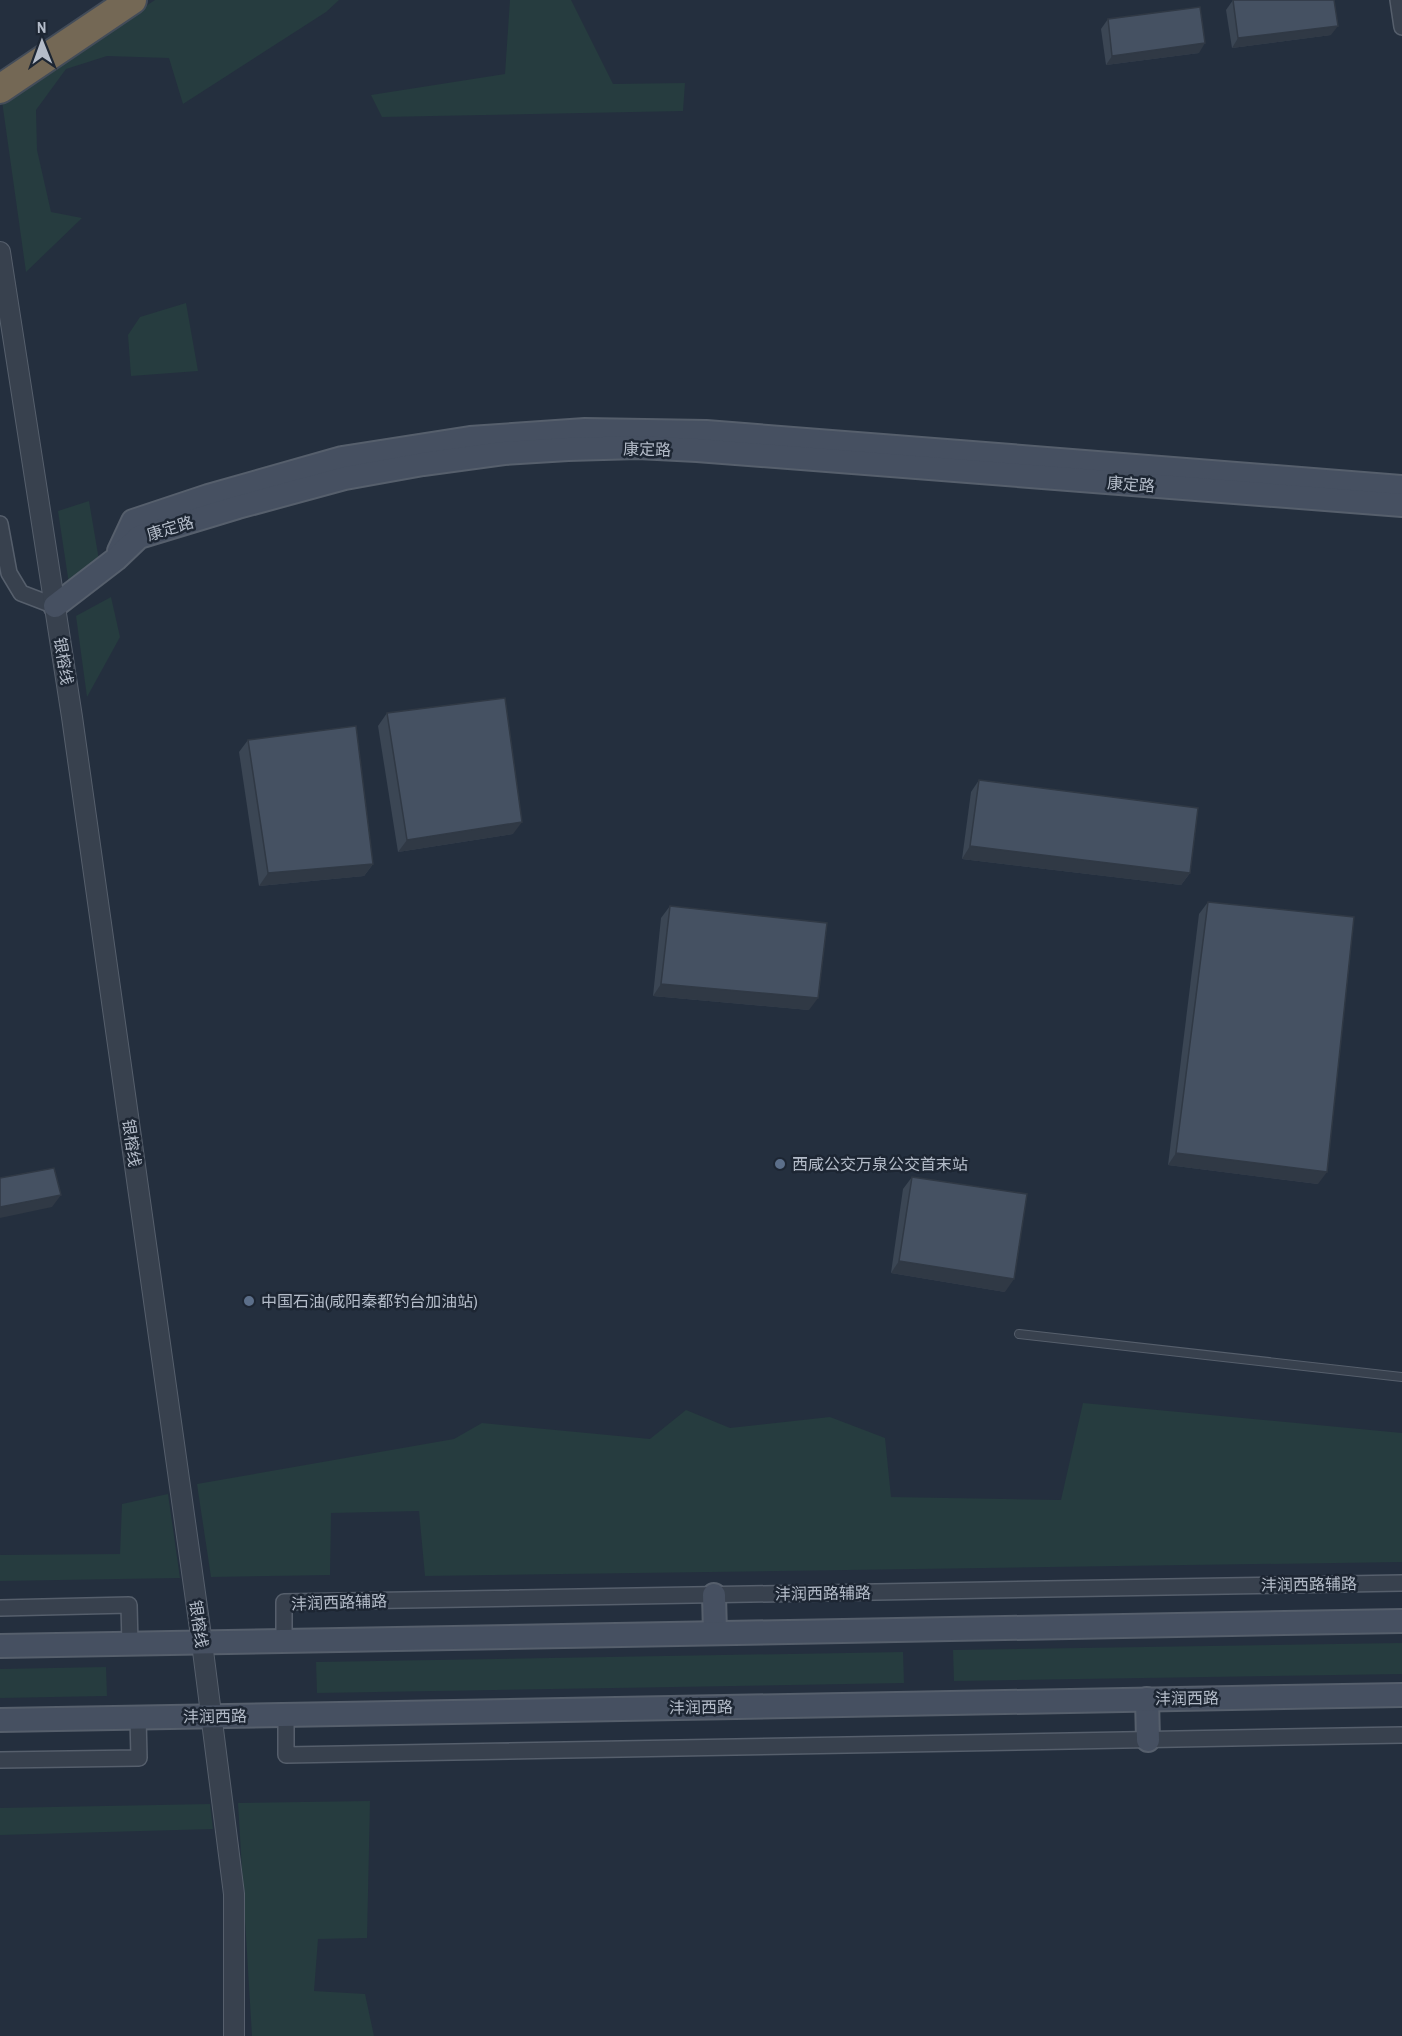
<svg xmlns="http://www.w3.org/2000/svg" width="1402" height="2036" viewBox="0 0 1402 2036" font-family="'Archivo Narrow','Noto Sans SC',sans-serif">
  <rect width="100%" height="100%" fill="#242f3e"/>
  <g fill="#263c3f">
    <polygon points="155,0 339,0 326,12 183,104 169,58 107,56 66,69 36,110 37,150 51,212 82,218 26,272 2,101"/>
    <polygon points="510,0 571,0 613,84 685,83 683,111 382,117 371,95 505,74"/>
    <polygon points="186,303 198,371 131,376 128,335 140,317"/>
    <polygon points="89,501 101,572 70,591 58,511"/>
    <polygon points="111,597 120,637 87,697 76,616"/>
    <polygon points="1083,1403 1402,1433 1402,1562 425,1576 419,1511 331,1513 330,1575 211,1577 197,1484 454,1439 482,1423 650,1439 686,1410 730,1428 830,1417 885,1438 891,1497 1061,1500"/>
    <polygon points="168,1494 180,1578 0,1581 0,1555 120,1554 122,1504"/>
    <polygon points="1402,1643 1402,1674 954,1681 953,1650"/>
    <polygon points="903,1652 904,1683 317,1693 316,1662"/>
    <polygon points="106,1667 107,1696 0,1698 0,1669"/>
    <polygon points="370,1801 367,1938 318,1939 314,1991 365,1994 374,2036 252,2036 238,1803"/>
    <polygon points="210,1804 213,1829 0,1835 0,1808"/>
  </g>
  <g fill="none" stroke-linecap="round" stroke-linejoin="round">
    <g stroke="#565f6c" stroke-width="10">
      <polyline id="service" points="1019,1334 1402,1377"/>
    </g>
    <g stroke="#565f6c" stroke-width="18">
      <g id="minor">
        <polyline points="1398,0 1402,27"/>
        <polyline points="0,524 9,573 21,593 55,606"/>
        <polyline points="0,1608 129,1605 130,1644"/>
        <polyline points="284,1641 284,1602 1402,1583"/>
        <polyline points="286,1715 286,1755 1402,1735"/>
        <polyline points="0,1760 139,1758 138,1717"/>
      </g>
    </g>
    <g stroke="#565f6c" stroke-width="22">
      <polyline id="tertiary" points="0,252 72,717 202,1643 234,1894 234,2036"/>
    </g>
    <g stroke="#565f6c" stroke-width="26">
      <g id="secondary">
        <polyline points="119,551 133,521 208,496 342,458 470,438 585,430 706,432 1402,487"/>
        <polyline points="55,606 116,559 139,537 238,507 345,478 423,464 504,453 568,449 638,447 697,450 1402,505"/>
        <polyline points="714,1595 715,1633"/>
        <polyline points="0,1646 1402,1621"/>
        <polyline points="1147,1699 1148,1740"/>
        <polyline points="0,1720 1402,1695"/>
      </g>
    </g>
    <g stroke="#434c59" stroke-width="32">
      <polyline id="motorway" points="0,89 132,0"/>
    </g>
    <use href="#service" stroke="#38414e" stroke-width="8"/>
    <use href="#minor" stroke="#38414e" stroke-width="15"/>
    <use href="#tertiary" stroke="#38414e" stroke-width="20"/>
    <use href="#secondary" stroke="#465061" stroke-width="22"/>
    <use href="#motorway" stroke="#746855" stroke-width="28"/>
  </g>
  <g fill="#3b4654">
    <polygon points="1233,0 1331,35 1232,48 1226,10"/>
    <polygon points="1108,19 1199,53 1106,65 1101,29"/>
    <polygon points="387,713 513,834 398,852 378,726"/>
    <polygon points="248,740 373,864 364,876 259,886 239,752"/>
    <polygon points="979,780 1190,873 1181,885 962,859 971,792"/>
    <polygon points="1208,902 1318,1184 1168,1165 1199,914"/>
    <polygon points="670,906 809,1010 653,996 661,918"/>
    <polygon points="912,1177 1005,1292 891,1273 903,1189"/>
  </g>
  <g fill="#303945">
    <polygon points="1338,26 1331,35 1232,48 1238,38"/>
    <polygon points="1205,43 1199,53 1106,65 1112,56"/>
    <polygon points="522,822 513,834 398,852 407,840"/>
    <polygon points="970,846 1190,873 1181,885 962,859"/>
    <polygon points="373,864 364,876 259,886 268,873"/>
    <polygon points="661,984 818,998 809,1010 653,996"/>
    <polygon points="1176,1153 1327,1172 1318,1184 1168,1165"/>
    <polygon points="61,1195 52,1207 0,1218 0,1207"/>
    <polygon points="899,1261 1014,1279 1005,1292 891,1273"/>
  </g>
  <g fill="#455162" stroke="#303945" stroke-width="1.5">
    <polygon points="1233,0 1334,0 1338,26 1238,38"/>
    <polygon points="1200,7 1205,43 1112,56 1108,19"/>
    <polygon points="505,698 522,822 407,840 387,713"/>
    <polygon points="356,726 373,864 268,873 248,740"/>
    <polygon points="979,780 1198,808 1190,873 970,846"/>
    <polygon points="1208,902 1354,917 1327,1172 1176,1153"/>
    <polygon points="670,906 827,923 818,998 661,984"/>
    <polygon points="54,1168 61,1195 0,1207 0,1178"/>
    <polygon points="912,1177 1027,1194 1014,1279 899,1261"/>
  </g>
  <g fill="#5c6f8a" stroke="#1d2633" stroke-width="2">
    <circle cx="780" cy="1164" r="6"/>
    <circle cx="249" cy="1301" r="6"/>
  </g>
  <g text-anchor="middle" stroke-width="5" stroke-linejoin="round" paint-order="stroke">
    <g font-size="16" fill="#b4bcc9" stroke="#1d2633">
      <text transform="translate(647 449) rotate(1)" y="6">康定路</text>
      <text transform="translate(1131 484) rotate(4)" y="6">康定路</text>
      <text transform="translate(170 528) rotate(-17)" y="6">康定路</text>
      <text transform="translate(64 661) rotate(81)" y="6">银榕线</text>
      <text transform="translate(132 1143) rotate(82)" y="6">银榕线</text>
      <text transform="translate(1309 1584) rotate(-1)" y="6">沣润西路辅路</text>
      <text transform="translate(823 1593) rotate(-1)" y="6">沣润西路辅路</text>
      <text transform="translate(339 1602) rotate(-2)" y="6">沣润西路辅路</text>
      <text transform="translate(199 1624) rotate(82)" y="6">银榕线</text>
      <text transform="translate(1187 1698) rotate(-1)" y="6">沣润西路</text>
      <text transform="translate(701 1707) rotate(-1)" y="6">沣润西路</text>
      <text transform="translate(215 1716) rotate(-1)" y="6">沣润西路</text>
    </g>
    <g font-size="16" fill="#b4bcc9" stroke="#1d2633" text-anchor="start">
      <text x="792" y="1170">西咸公交万泉公交首末站</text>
      <text x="261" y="1307">中国石油(咸阳秦都钓台加油站)</text>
    </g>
  </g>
  <g transform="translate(42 42) rotate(359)" stroke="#1d2633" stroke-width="4.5" paint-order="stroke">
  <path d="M0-4.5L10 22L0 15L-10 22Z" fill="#b4bcc9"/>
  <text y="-9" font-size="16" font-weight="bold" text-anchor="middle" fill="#b4bcc9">N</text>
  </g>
</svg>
